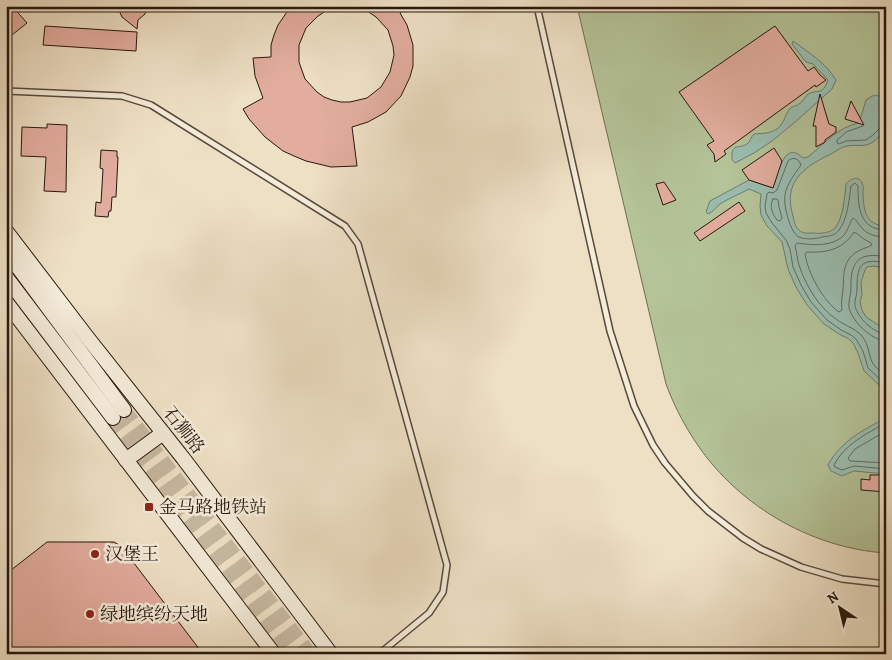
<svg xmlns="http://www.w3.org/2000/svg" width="892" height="660" viewBox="0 0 892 660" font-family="Alegreya,'Noto Serif SC',serif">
  <rect width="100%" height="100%" fill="#eee0c5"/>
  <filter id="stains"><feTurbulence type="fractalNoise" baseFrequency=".004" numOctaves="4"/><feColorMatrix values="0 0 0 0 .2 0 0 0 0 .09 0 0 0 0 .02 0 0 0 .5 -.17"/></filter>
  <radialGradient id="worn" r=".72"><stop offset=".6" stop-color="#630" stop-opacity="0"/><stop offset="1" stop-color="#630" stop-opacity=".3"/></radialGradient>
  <path fill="#b4c398" stroke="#6d6d54" d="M577,6h309v547c-77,-5 -152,-50 -193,-115 -11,-17 -20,-35 -27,-54z"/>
  <g fill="#9abdb0" stroke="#6c7b70">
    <path d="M793,41c15,11 33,22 43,39l-4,9 -38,34 -22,18 -18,12 -19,10c-3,-3 -3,-2 -3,-7 0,-13 8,-7 15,-12 4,-3 3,-6 7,-10 9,-1 15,0 23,-5 9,-7 8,-18 15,-22 2,-1 5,-1 7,-3 4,-2 5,-6 8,-9 10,-7 15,2 21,-15l-15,-16 -7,-2 -14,-18z"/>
    <path d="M872,96c2,0 5,-1 7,0 9,3 8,26 6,32 -2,6 -8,11 -12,14 -9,6 -18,2 -26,4 -6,1 -12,6 -18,9 -27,13 -46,28 -36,61 1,5 2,11 6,14 3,4 10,3 14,3 6,1 18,0 22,-5 8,-9 10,-32 11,-44 4,-5 13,-9 16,-1 2,3 1,8 1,12 1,17 3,30 23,31v42l-12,-2 -7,1 -2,3 -4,12 1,13 -2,7 2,8 4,7 20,13v56h-3l-5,-2 -14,-13 -6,-18 -5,-10 -4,-4 -10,-5 -15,-10 -17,-19 -11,-18 -8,-18 -6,-27 -15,-16 -6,-11 -1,-9 1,-12 -12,-5c-9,5 -20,9 -29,15 -4,3 -7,8 -12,10l-2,-2 4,-11 39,-21 24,8c3,-9 9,-40 23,-35 3,1 5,4 7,5l5,-1c16,-13 30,-30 51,-34l7,-23z"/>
    <path d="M886,418v56l-32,-3 -12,5 -11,-5 -3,-6c13,-24 35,-35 58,-47z"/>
  </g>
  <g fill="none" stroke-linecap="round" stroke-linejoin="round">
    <g stroke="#606a60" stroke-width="1">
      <polyline points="863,126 846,132 837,140 837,143 839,144 846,141 866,140 873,135 881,127 886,126"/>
      <path d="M773,199h4l1,1 1,7 3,11 -2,3 -3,-1c-5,-7 -8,-13 -4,-21z"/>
      <path d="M886,230c-27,0 -28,-24 -28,-44l-3,-3 -4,3c-2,14 -3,32 -12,44 -4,6 -10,6 -17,7 -6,2 -16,3 -23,0 -9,-4 -16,-33 -14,-42 2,-12 10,-21 16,-30 -2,-6 -8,-9 -13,-4l-11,29 -4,3 -4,-1 -2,2 -2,12 1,7 6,10 14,17 4,9 3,18 8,18 10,17 16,18 14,10 10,5 5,4 7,12 5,17 13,12 5,2"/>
      <path d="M856,233l8,6 7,4 1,2c-5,3 -12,4 -17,8 -13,10 -11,23 -12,37 -1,7 -2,13 -1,20l-3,2c-16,-11 -31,-39 -34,-58l2,-2c18,1 36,-2 46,-19z"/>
      <path d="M886,237c-9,0 -18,-2 -24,-9 -4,-4 -5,-8 -9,-10l-1,1c-3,6 -5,14 -10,18 -12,10 -31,8 -45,6l-2,3c2,6 2,13 4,19 6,19 20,43 37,54 9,7 19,9 26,17 8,10 6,21 12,29 3,4 8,8 12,10"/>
      <path d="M886,257c-27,-6 -36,5 -35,31 0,7 -3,13 -2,20 4,14 22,32 37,33"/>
      <path d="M886,263c-27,-6 -29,4 -29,27 0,6 -3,10 -2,16 3,12 18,27 31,28"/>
      <path d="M886,423c-19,10 -42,22 -52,42l1,2 7,3 12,-4 32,3"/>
      <polyline points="886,431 855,449 848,458 850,461 886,463"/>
    </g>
  </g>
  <g fill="#e2ad9e" stroke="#26170f">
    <polygon points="6,6 12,6 27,23 12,35 6,29"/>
    <polygon points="117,6 148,6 145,14 138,20 137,29 122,17"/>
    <polygon points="291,6 334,6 318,16 306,28 299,45 299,62 305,79 317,92 324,97 332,100 341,102 350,102 367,98 381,87 390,72 394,55 393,46 388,30 376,17 360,6 411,6 400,13 407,25 413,45 413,66 410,77 401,96 386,112 368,122 352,127 357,166 331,167 306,161 294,156 283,151 265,137 249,119 243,109 263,98 255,76 253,58 271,57 271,45 274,35 278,25"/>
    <polygon points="45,26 137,32 136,51 43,45"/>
    <polygon points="775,26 808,71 814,67 820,75 826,80 816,87 815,85 724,151 726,154 715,162 714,154 707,145 714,141 679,92"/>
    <polygon points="820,94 829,124 836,127 836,132 825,140 825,142 816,147 816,126 813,126"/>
    <polygon points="851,101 864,125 845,119"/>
    <polygon points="47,124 67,125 66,192 44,191 46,157 21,156 22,127 47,128"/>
    <polygon points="774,148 782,161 773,188 749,180 742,170"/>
    <polygon points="101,150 117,151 117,157 118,157 116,197 112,197 111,211 109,211 108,217 95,216 96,202 101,203 103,169 100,168"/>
    <polygon points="664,182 676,200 663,205 656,184"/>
    <polygon points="739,202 745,211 700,241 694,233"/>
    <polygon points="870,475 886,475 886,492 861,490 861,479 870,480"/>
    <polygon points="47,542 114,542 121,546 203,654 6,654 6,574"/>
  </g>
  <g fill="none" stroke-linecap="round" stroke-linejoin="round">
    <g stroke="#c6b8a1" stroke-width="14" stroke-dasharray="14 7" stroke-linecap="butt">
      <polyline points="124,410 310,654"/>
      <polyline points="113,418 293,654"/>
    </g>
    <g stroke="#58493c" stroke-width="8">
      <g id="lane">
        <polyline points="537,6 610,331 634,406 653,445 665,463 693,496 708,511 743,538 761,549 801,567 842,579 886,584"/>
        <polyline points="6,91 122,96 151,105 345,226 358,244 447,565 443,592 429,613 379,654"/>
      </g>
    </g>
    <g stroke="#26170f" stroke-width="16">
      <g id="secondary">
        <polyline points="6,231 87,337 183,458 331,654"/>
        <polyline points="6,251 124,410"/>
        <polyline points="6,277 113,418"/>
        <polyline points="6,302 274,654"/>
        <polyline points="126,460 163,433"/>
      </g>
    </g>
    <use href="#lane" stroke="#f4ebd9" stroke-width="5"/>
    <use href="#secondary" stroke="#f4ebd9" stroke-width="14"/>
  </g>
  <g fill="#8f2418" stroke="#f4ebd9" stroke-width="2">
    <rect x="144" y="502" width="10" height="10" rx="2.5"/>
    <circle cx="95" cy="554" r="5"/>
    <circle cx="90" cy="614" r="5"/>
  </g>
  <g text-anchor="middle" stroke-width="5" stroke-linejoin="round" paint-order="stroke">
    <g font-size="18" fill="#26170f" stroke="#f4ebd9">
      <text transform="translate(184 430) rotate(52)" y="6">石狮路</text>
    </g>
    <g font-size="18" fill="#26170f" stroke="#f4ebd9" text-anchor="start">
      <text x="159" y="513">金马路地铁站</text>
      <text x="105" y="560">汉堡王</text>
      <text x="100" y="620">绿地缤纷天地</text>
    </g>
  </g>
  <rect width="892" height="660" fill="none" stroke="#eee0c5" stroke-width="25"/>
  <rect x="8" y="8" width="877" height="645" fill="none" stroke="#26170f" stroke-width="2.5"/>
  <rect x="12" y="12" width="867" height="635" fill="none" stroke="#26170f"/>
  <g transform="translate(840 608) rotate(325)" stroke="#f4ebd9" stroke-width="4" paint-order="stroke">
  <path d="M0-4L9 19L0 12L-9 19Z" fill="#26170f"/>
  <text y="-8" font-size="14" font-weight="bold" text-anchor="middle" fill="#26170f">N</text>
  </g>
  <rect width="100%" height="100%" filter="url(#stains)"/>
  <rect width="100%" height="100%" fill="url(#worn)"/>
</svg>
